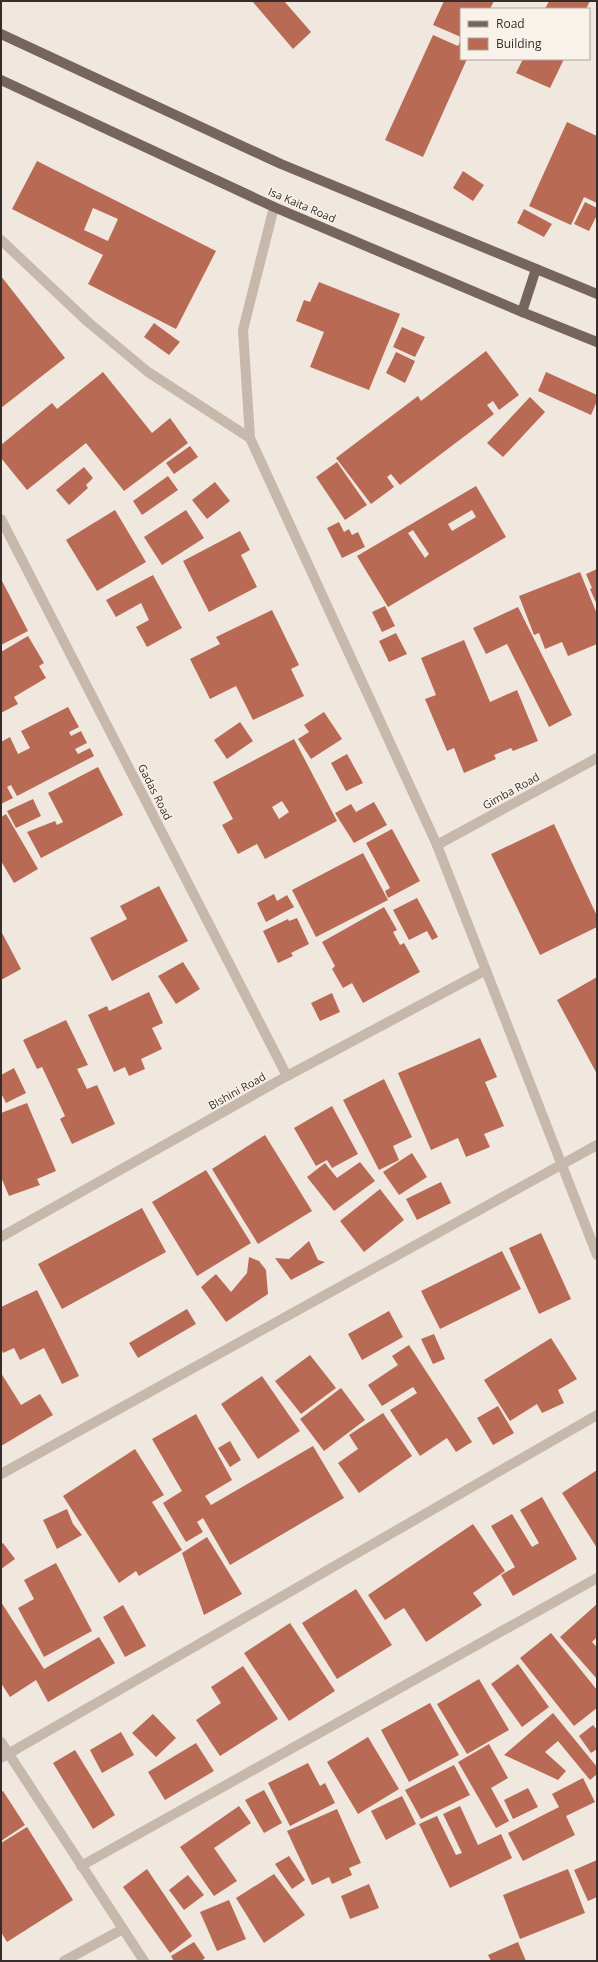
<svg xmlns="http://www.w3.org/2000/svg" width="598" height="1962" viewBox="0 0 598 1962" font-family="'Open Sans',sans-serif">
  <rect width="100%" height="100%" fill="#f0e7df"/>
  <g fill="#b86a55" fill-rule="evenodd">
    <polygon points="252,1 284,1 311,32 293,49"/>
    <polygon points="444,1 494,1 490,9 461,9 461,37 433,25"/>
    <polygon points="549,1 590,1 586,9 545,9"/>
    <polygon points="433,35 458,46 461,40 461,59 467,59 423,157 385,140"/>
    <polygon points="523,59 564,59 550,88 516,73"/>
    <polygon points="567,122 597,136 597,203 584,197 571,225 529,206"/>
    <path d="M37,161l179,90 -40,78 -88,-45 15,-29 -91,-46zM93,208l25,11 -10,22 -24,-11z"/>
    <polygon points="463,171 484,185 473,201 453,188"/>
    <polygon points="585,202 597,208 597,215 589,231 574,224"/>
    <polygon points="524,209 552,224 544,237 517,223"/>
    <polygon points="1,276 65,358 1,408"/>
    <polygon points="319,282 400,314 369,390 310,367 324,332 296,321 304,300 310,302"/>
    <polygon points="154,323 180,342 169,355 144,337"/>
    <polygon points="402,327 425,337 415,357 393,347"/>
    <polygon points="486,351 519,395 499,410 493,401 487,405 494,414 400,485 391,474 387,477 394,487 371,504 336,458 418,396 421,401"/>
    <polygon points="396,352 415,361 405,383 386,373"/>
    <polygon points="103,372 152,433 170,418 188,443 124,491 86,443 27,490 1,458 1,445 52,403 57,409"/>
    <polygon points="546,372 597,395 597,401 591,415 538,391"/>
    <polygon points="530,397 545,412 503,457 487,443"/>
    <polygon points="190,446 198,457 174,474 166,463"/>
    <polygon points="337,462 367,505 345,520 316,477"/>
    <polygon points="84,467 93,478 86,485 88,488 69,505 56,490"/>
    <polygon points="168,476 178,490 142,515 133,501"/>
    <polygon points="215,482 230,501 207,519 192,500"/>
    <path d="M476,486l30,51 -118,70 -31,-51zM472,510l4,7 -24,14 -4,-7zM413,530l16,24 -4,4 -17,-25z"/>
    <polygon points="115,510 146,562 97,591 66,540"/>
    <polygon points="186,510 204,538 162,565 144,537"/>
    <polygon points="339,522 344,532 349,529 352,535 358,532 365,547 342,558 327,528"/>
    <polygon points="240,531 250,550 241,555 257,587 209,612 183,561"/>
    <polygon points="597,569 597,605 590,589 592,588 586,574"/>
    <polygon points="580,572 597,614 597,644 568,656 562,642 545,649 539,633 534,635 519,596"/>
    <polygon points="153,575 182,628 147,647 136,627 149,620 141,603 116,617 106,600"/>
    <polygon points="1,579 28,631 1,645"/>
    <polygon points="385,606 395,626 382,632 372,612"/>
    <polygon points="518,607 572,715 549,727 507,644 486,654 473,628"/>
    <polygon points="272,610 299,665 291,669 304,696 253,720 236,686 210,699 190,659 220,644 216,637"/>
    <polygon points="396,633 407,654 389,662 379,641"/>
    <polygon points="28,636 44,663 39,666 46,678 14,697 18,704 1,713 1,652"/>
    <polygon points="464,640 490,702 517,690 538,741 513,751 511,748 494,755 496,759 464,773 454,748 447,751 425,699 436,695 421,658"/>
    <polygon points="68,707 79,727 69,732 71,736 81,731 87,743 75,749 78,754 90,748 94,756 17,796 11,785 7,787 13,798 1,804 1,742 10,737 18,754 30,748 21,731"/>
    <polygon points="324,712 342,739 311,759 298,739 309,732 304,725"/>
    <polygon points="240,722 253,741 227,759 214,740"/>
    <path d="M294,739l43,82 -72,38 -8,-15 -19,10 -16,-29 11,-6 -20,-37zM282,801l7,11 -10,7 -7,-12z"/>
    <polygon points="347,754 363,783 346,791 331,763"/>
    <polygon points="98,767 123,815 41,858 27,832 55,821 57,825 63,822 48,793"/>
    <polygon points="33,799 41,816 16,828 7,811"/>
    <polygon points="374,802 387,825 354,843 335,813 351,804 356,812"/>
    <polygon points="6,814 38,869 14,883 1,861 1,817"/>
    <polygon points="554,824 597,916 597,927 540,955 491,854"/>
    <polygon points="392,829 420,881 388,898 385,891 390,888 366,843"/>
    <polygon points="363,853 388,900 316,937 292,890"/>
    <polygon points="159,886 188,941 112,981 90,938 127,919 120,906"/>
    <polygon points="274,894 277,901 287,895 294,907 266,922 257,903"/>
    <polygon points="417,898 438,937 432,940 427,931 409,940 393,910"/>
    <polygon points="384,907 397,930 393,932 400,945 404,943 420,972 363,1003 352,983 343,988 332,969 335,966 322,942"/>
    <polygon points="297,918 309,944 291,953 293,956 278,963 263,931 288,919 289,921"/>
    <polygon points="1,931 21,969 1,980"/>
    <polygon points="183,962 200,989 176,1004 158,976"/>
    <polygon points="597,977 597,1074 557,1000"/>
    <polygon points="149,992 163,1023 152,1028 162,1049 141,1059 145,1069 129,1076 125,1067 114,1072 88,1015 107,1006 109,1011"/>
    <polygon points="332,993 340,1012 320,1021 311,1003"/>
    <polygon points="66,1020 88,1065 77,1069 87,1089 97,1085 115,1124 72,1144 60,1119 65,1116 42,1067 37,1069 23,1040"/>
    <polygon points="480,1038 497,1077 485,1082 504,1126 484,1134 490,1147 466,1157 458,1138 431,1150 398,1073"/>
    <polygon points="14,1068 26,1093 6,1103 1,1093 1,1075"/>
    <polygon points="384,1079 412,1137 393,1146 399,1160 379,1170 343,1100"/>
    <polygon points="27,1103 56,1171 37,1179 40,1185 9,1196 1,1177 1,1113"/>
    <polygon points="332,1106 358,1154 332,1168 327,1160 316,1166 294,1128"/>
    <polygon points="265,1135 312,1211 258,1244 212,1169"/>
    <polygon points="412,1153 427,1177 399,1195 383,1172"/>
    <polygon points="360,1162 375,1181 334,1211 307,1177 325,1163 337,1178"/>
    <polygon points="206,1170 251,1243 197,1276 152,1202"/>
    <polygon points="441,1182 451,1203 417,1220 406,1199"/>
    <polygon points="380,1189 404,1220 364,1252 340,1221"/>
    <polygon points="142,1208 166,1252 62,1309 38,1264"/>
    <polygon points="541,1233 571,1299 539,1314 509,1248"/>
    <polygon points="309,1241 318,1260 325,1262 291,1280 275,1258 289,1259"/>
    <polygon points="502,1251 521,1289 440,1329 421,1291"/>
    <polygon points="249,1257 259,1261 266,1270 268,1294 226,1322 201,1287 216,1274 231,1292 247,1273"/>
    <polygon points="37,1290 79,1376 62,1384 44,1348 20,1360 14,1348 3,1353 1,1348 1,1307"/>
    <polygon points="187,1309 196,1324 138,1358 129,1343"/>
    <polygon points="389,1311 403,1337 362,1360 348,1334"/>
    <polygon points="434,1334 445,1359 433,1364 421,1339"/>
    <polygon points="551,1338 577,1379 558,1390 564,1403 542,1413 537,1404 510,1421 484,1380"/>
    <polygon points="409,1345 472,1442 456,1452 447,1438 420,1456 390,1410 417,1393 413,1387 382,1406 368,1385 398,1365 392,1356"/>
    <polygon points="310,1355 336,1388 301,1414 275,1381"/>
    <polygon points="1,1373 21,1405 40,1394 53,1415 1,1446"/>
    <polygon points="262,1376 300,1431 258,1459 221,1404"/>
    <polygon points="341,1388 365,1420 324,1451 300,1419"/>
    <polygon points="498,1406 514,1433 493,1445 477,1418"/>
    <polygon points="383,1413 412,1456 359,1493 338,1463 358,1449 349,1435"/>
    <polygon points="196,1414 232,1480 205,1496 211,1505 313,1446 344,1498 230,1565 203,1518 197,1522 203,1532 186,1542 163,1503 182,1491 152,1439"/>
    <polygon points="230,1441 241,1460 230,1467 218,1448"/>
    <polygon points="135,1449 164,1495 152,1502 182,1550 139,1576 136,1571 119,1583 63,1496"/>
    <polygon points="597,1470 597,1548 562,1493"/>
    <polygon points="542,1497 577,1559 513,1596 501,1575 515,1567 491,1526 512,1514 532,1547 539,1543 520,1510"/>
    <polygon points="67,1509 73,1524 82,1535 57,1549 43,1520"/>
    <polygon points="473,1524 505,1571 473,1593 482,1605 426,1642 404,1608 385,1620 368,1595"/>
    <polygon points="207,1537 242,1594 204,1615 182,1553"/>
    <polygon points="3,1543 15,1559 1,1569 1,1544"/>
    <polygon points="56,1563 92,1631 44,1657 18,1608 34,1599 24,1580"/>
    <polygon points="356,1589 392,1645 337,1679 302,1623"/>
    <polygon points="1,1602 44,1669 99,1637 115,1663 48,1702 36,1680 10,1697 1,1683"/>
    <polygon points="597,1604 597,1637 592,1642 597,1647 597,1679 560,1637"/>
    <polygon points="123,1605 146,1646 125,1657 103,1617"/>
    <polygon points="290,1623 335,1691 289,1721 244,1653"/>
    <polygon points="551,1633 597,1690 597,1708 574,1726 520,1658"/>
    <polygon points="518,1664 549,1707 522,1727 491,1684"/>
    <polygon points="243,1666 278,1719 220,1756 196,1720 221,1703 211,1687"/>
    <polygon points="479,1679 509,1730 467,1754 437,1704"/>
    <polygon points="430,1703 459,1755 409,1782 381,1730"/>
    <polygon points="553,1713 597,1767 597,1774 590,1780 558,1741 545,1752 566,1771 558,1780 504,1755"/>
    <polygon points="153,1714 176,1738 156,1757 132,1733"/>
    <polygon points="593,1725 597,1730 597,1749 591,1753 579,1736"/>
    <polygon points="121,1732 134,1755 102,1773 90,1750"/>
    <polygon points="368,1737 399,1789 358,1814 327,1762"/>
    <polygon points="196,1743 214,1771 165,1800 148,1772"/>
    <polygon points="489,1744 508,1778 491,1788 509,1821 496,1828 458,1762"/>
    <polygon points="75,1750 115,1815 93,1829 53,1763"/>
    <polygon points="308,1763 320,1786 325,1783 335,1803 290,1826 268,1783"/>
    <polygon points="454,1765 470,1795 421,1819 405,1790"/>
    <polygon points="583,1778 595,1802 566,1816 575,1835 523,1861 508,1833 559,1807 552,1794"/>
    <polygon points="528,1788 538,1807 513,1819 504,1800"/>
    <polygon points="264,1790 282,1823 264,1833 245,1800"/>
    <polygon points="3,1791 25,1825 1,1841 1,1792"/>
    <polygon points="402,1796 416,1824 386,1840 371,1811"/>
    <polygon points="239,1806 251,1823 214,1848 237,1881 214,1896 180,1847"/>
    <polygon points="460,1806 478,1845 501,1834 512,1858 450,1888 419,1824 437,1816 456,1855 462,1853 443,1814"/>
    <polygon points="337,1809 361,1863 349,1868 352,1875 332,1884 329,1877 312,1885 287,1831"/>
    <polygon points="27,1827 73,1900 7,1942 1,1932 1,1843"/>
    <polygon points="289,1856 305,1880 292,1889 275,1864"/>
    <polygon points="597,1860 597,1897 588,1901 574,1870"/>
    <polygon points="147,1869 192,1936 170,1953 123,1887"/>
    <polygon points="568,1869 585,1913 520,1939 503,1895"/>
    <polygon points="274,1874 305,1915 264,1943 236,1898"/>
    <polygon points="188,1875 204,1895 184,1910 169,1890"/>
    <polygon points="369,1884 379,1908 350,1919 341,1896"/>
    <polygon points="229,1900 246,1939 217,1951 200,1912"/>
    <polygon points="194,1942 205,1958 201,1961 174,1961 171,1956"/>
    <polygon points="518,1942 526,1961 491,1961 488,1955"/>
  </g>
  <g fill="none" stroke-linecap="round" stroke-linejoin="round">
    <g stroke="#c7b8ac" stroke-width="10">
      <polyline points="274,207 243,330 250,438 437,845 597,1255"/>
      <polyline points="1,240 88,322 148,372 250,438"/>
      <polyline points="1,519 287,1076"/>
      <polyline points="437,845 597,758"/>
      <polyline points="1,1237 287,1076 486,970"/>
      <polyline points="1,1474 597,1145"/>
      <polyline points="1,1742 144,1961"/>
      <polyline points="1,1758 597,1415"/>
      <polyline points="81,1866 597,1578"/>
      <polyline points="64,1961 123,1929"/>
    </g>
    <g stroke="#76655d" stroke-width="10">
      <polyline points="1,34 281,164 597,294"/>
      <polyline points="1,80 274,207 522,312 597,342"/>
      <polyline points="522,312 536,269"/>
    </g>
  </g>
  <g text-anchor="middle" stroke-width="3" stroke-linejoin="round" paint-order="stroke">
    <g font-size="11" fill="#362d2a" stroke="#f8f2eb">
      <text transform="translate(302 205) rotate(23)" y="4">Isa Kaita Road</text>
      <text transform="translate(511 791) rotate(-29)" y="4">Gimba Road</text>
      <text transform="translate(155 792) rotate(63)" y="4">Gadas Road</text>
      <text transform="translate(237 1091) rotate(-29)" y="4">BIshini Road</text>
    </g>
  </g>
  <rect width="598" height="1962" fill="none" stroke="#362d2a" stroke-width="4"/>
  <rect x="460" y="8" width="130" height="52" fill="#f8f2eb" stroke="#aaa39e"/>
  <rect x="468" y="21" width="20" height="6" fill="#76655d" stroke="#aaa39e"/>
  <text x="496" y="28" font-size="12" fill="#362d2a">Road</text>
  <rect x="468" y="38" width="20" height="12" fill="#b86a55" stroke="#aaa39e"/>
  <text x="496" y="48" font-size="12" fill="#362d2a">Building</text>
</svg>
